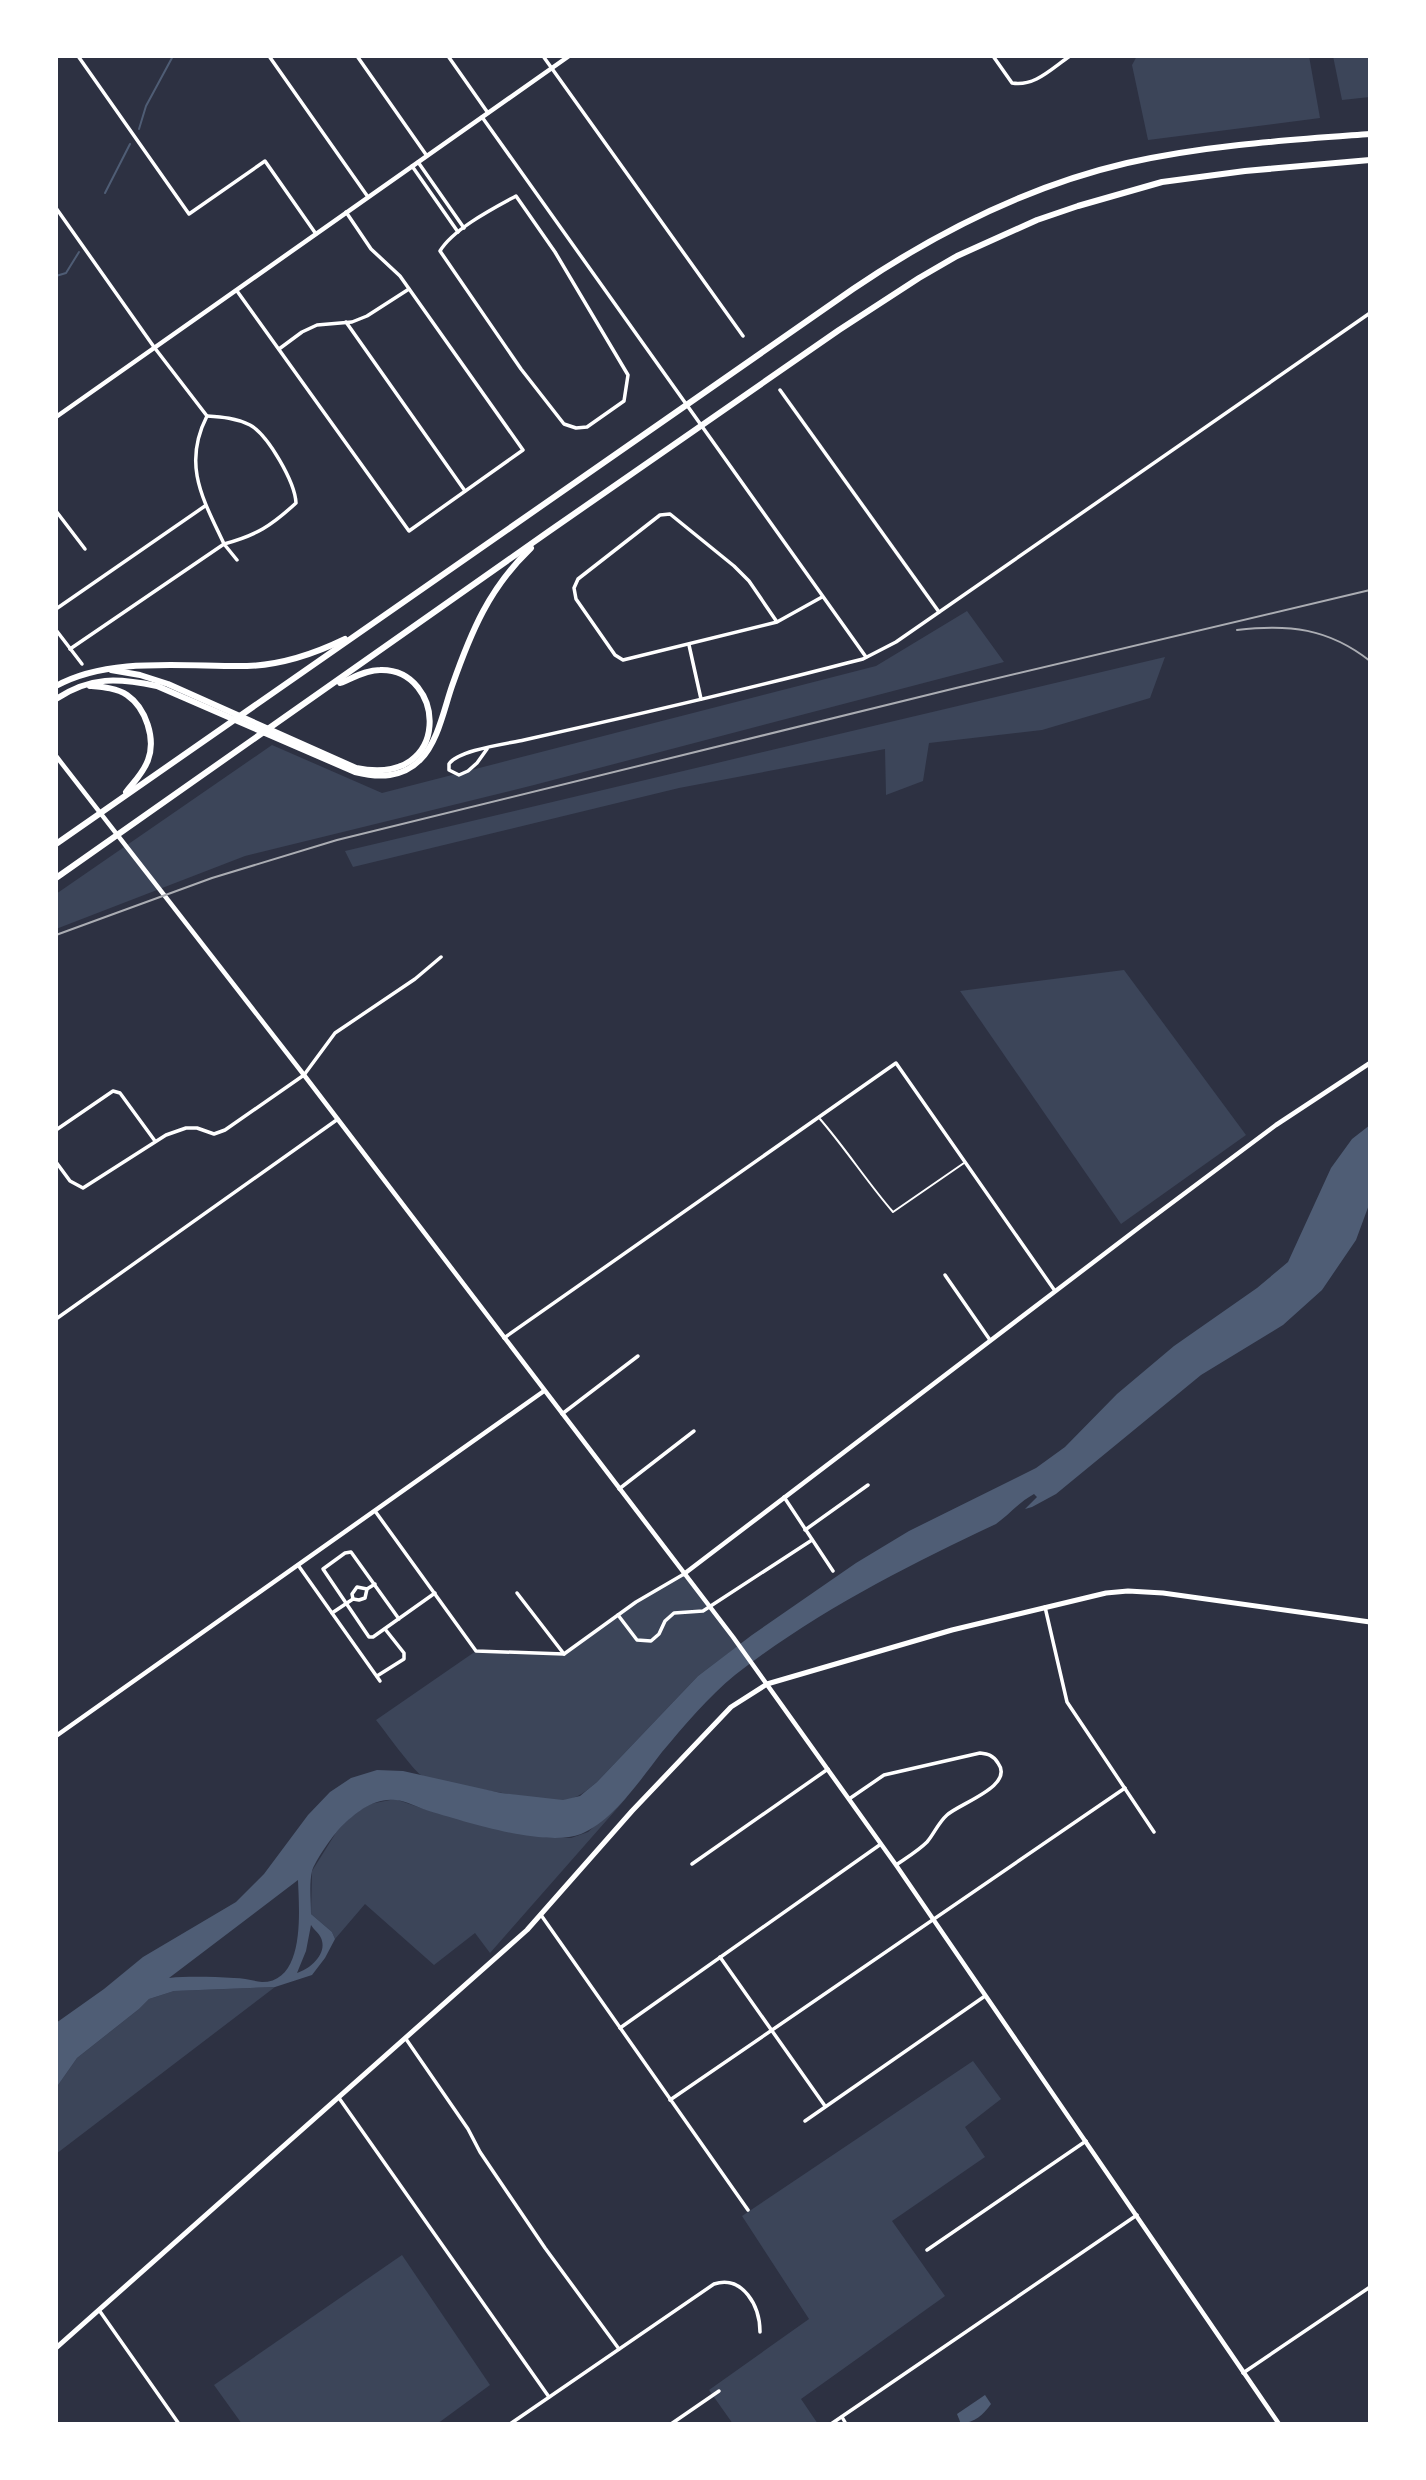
<svg xmlns="http://www.w3.org/2000/svg" width="1426" height="2480" viewBox="0 0 1426 2480" font-family="'Titillium Web',sans-serif">
  <rect width="100%" height="100%" fill="#2d3142"/>
  <g fill="#3c4559">
    <polygon points="1137,56 1309,56 1320,118 1148,140 1132,65"/>
    <polygon points="1333,56 1370,56 1370,97 1342,100"/>
    <polygon points="967,611 1004,662 534,785 245,856 56,929 56,894 272,745 382,793 876,666"/>
    <polygon points="1165,657 1150,698 1042,730 929,743 923,781 886,795 885,749 679,788 353,867 345,851"/>
    <polygon points="1124,970 1246,1135 1121,1224 960,991"/>
    <path d="M684,1574l54,72 -40,30 -101,106c-10,8 -18,16 -32,18 -16,2 -131,-17 -144,-25 -8,-5 -37,-45 -45,-55l100,-69 88,3 72,-52z"/>
    <polygon points="628,1796 490,1953 475,1933 434,1965 365,1904 335,1939 332,1932 311,1914 312,1871 337,1831 355,1813 370,1804 395,1799 424,1809 547,1838 571,1838 588,1832"/>
    <polygon points="275,1987 56,2154 56,2088 77,2058 139,2009 149,1999 174,1991"/>
    <polygon points="973,2061 1001,2099 965,2127 985,2157 892,2221 945,2296 801,2399 818,2424 733,2424 709,2390 809,2319 742,2216"/>
    <polygon points="402,2255 490,2385 437,2424 242,2424 214,2385"/>
  </g>
  <g fill="#4f5d75" fill-rule="evenodd">
    <path d="M1370,1125v77l-14,38 -34,50 -39,35 -82,50 -145,119 -24,13 -7,2 12,-12 -3,-3c-15,8 -25,21 -38,30 -90,42 -183,90 -261,151 -27,22 -51,51 -73,77 -21,27 -49,69 -81,82 -36,14 -118,-13 -155,-24 -9,-3 -20,-9 -30,-10 -22,-3 -41,13 -55,27 -8,8 -26,34 -29,44 -3,13 -1,30 -1,43l21,18 3,7 -10,19 -13,17 -37,12 -101,4 -25,8 -10,10 -62,49 -21,30v-65l48,-34 39,-32 93,-55 28,-28 44,-59 22,-23 21,-14 26,-8 26,1 98,22 62,7 17,-4 17,-14 101,-106 54,-41 104,-72 53,-32 127,-63 29,-21 52,-53 57,-48 83,-58 31,-26 43,-94 21,-29zM298,1880c1,29 8,102 -36,102 -9,-1 -18,-4 -28,-4 -21,-1 -44,-2 -65,0zM311,1925c3,5 8,8 10,13 7,16 -11,31 -24,35l9,-22z"/>
    <path d="M985,2395l6,9c-8,11 -16,18 -30,20l-4,-10z"/>
  </g>
  <g fill="none" stroke-linecap="round" stroke-linejoin="round">
    <g stroke="#4f5d75" stroke-width="2">
      <polyline points="139,129 146,106 173,56"/>
      <polyline points="105,193 130,144"/>
      <polyline points="56,276 66,273 79,252"/>
    </g>
    <path stroke="#fff" stroke-width="2" d="M820,1119c26,30 47,63 73,93l71,-49"/>
    <g stroke="#fff" stroke-width="3.5">
      <polyline points="78,56 189,214 265,161 316,234"/>
      <polyline points="269,56 368,197"/>
      <polyline points="357,56 427,156"/>
      <polyline points="448,56 488,113"/>
      <polyline points="543,56 743,336"/>
      <path d="M993,56l19,27c23,4 40,-15 58,-27"/>
      <polyline points="482,117 866,657"/>
      <polyline points="418,162 464,228"/>
      <polyline points="412,166 458,232"/>
      <path d="M516,196l39,56 73,123 -4,26 -37,26 -11,1 -12,-4 -43,-55 -81,-118c13,-22 54,-43 76,-55z"/>
      <path d="M56,208l98,139 53,69c-25,49 -4,83 17,128l-154,105"/>
      <polyline points="237,291 409,531 523,450 400,276 371,249 346,212"/>
      <polyline points="346,322 465,491"/>
      <polyline points="279,349 302,332 317,325 352,322 367,316 409,289"/>
      <polyline points="780,390 939,612"/>
      <path d="M207,416c15,1 29,2 43,9 18,10 45,57 46,78 -25,23 -39,32 -72,41l13,16"/>
      <polyline points="56,511 85,549"/>
      <polyline points="56,609 205,506"/>
      <polyline points="777,622 749,581 734,566 670,514 660,515 578,579 574,588 576,599 615,655 623,660 777,622 822,597"/>
      <polyline points="56,630 82,664"/>
      <polyline points="689,645 701,699"/>
      <path d="M487,749l-10,14 -9,8 -9,4 -10,-5v-6c9,-14 57,-20 75,-24 108,-24 216,-49 323,-77l16,-4 33,-17 474,-329"/>
      <polyline points="56,1130 113,1091 120,1093 155,1141"/>
      <polyline points="56,1162 70,1181 83,1188 166,1135 186,1128 197,1128 214,1134 225,1130 304,1075 335,1033 415,979 441,957"/>
      <polyline points="945,1275 990,1340"/>
      <polyline points="56,1319 338,1119"/>
      <polyline points="504,1338 896,1063 1055,1291"/>
      <polyline points="562,1414 638,1356"/>
      <polyline points="619,1489 694,1431"/>
      <polyline points="784,1497 833,1571"/>
      <polyline points="375,1511 476,1651 564,1654 636,1602 684,1574"/>
      <polyline points="805,1530 868,1485"/>
      <polyline points="298,1565 380,1681"/>
      <polyline points="517,1593 564,1654"/>
      <polyline points="353,1599 352,1594 357,1587 367,1589"/>
      <polyline points="1045,1607 1067,1702 1154,1832"/>
      <polyline points="332,1613 353,1599 359,1600 365,1598 367,1589 375,1584"/>
      <polyline points="618,1615 637,1640 651,1641 659,1634 665,1621 674,1613 703,1611 812,1540"/>
      <polyline points="399,1619 351,1552 345,1553 323,1569 369,1637 373,1637 435,1593"/>
      <polyline points="377,1676 404,1659 404,1653 385,1629"/>
      <path d="M849,1799l35,-24 96,-22c8,1 13,2 18,10 17,23 -38,40 -51,52 -9,8 -13,19 -20,27 -9,9 -21,16 -31,23"/>
      <polyline points="692,1864 828,1769"/>
      <polyline points="541,1915 748,2210"/>
      <polyline points="720,1957 825,2106"/>
      <polyline points="620,2028 881,1844"/>
      <polyline points="406,2039 468,2129 480,2152 545,2248 619,2349"/>
      <polyline points="339,2098 549,2397"/>
      <polyline points="670,2100 1125,1788"/>
      <polyline points="805,2121 985,1996"/>
      <polyline points="927,2250 1086,2141"/>
      <polyline points="99,2310 179,2424"/>
      <polyline points="1243,2373 1370,2287"/>
      <polyline points="842,2417 846,2424"/>
      <path d="M510,2424l204,-140c29,-9 46,22 46,48"/>
      <polyline points="671,2424 719,2391"/>
      <polyline points="831,2424 1137,2215"/>
    </g>
    <g stroke="#fff" stroke-width="4.5">
      <polyline points="684,1574 1141,1226 1276,1125 1370,1063"/>
      <polyline points="56,1736 544,1391"/>
    </g>
    <g stroke="#fff" stroke-width="4.5">
      <polyline points="56,417 569,56"/>
      <polyline points="56,756 304,1075 733,1637 896,1865 1279,2424"/>
    </g>
    <polyline stroke="#fff" stroke-width="5" points="56,2348 527,1930 632,1811 731,1707 767,1684 952,1630 1106,1593 1128,1591 1163,1593 1370,1622"/>
    <g stroke="#fff" stroke-width="6">
      <path d="M111,670l29,5 28,9 188,84c98,20 90,-100 24,-98 -14,0 -27,8 -40,13"/>
      <path d="M56,686c54,-30 131,-19 191,-20 35,-1 67,-12 98,-27"/>
      <path d="M90,686c12,1 27,2 37,9 19,13 29,44 21,65 -4,12 -14,22 -22,32"/>
      <path d="M56,699c35,-23 62,-21 101,-13l198,86c24,6 47,6 65,-12 18,-18 24,-51 32,-74 19,-54 37,-98 79,-138"/>
      <path d="M56,844l797,-555c84,-57 175,-103 274,-126 80,-18 162,-23 243,-29"/>
      <polyline points="56,878 548,532 839,330 919,278 957,256 1037,220 1078,206 1162,182 1245,171 1370,160"/>
    </g>
    <g stroke="#abadb3" stroke-width="2">
      <path d="M1237,630c52,-6 91,-2 133,31"/>
      <polyline points="56,935 212,878 337,840 956,688 1370,590"/>
    </g>
  </g>
  <rect width="1426" height="2480" fill="none" stroke="#ffffff" stroke-width="116"/>
</svg>
